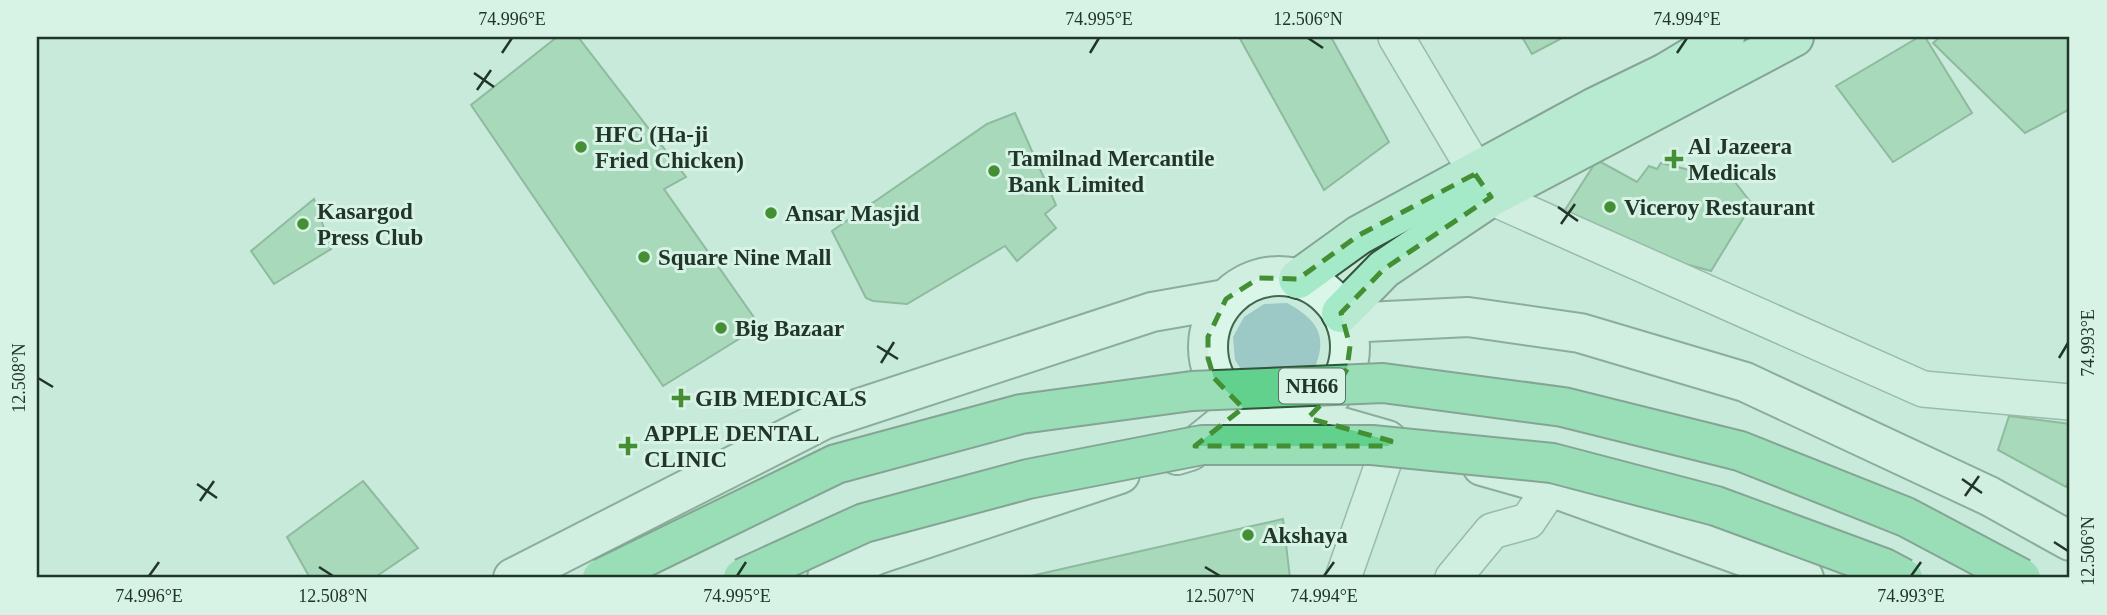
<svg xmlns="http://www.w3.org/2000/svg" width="2107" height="615" viewBox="0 0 2107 615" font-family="'Times New Roman',serif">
  <rect width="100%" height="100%" fill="#c8eada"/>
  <path fill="#9cc8c5" d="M1287,303c35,19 42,38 23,74l-63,2 -12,-19 -2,-23 11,-20 20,-13z"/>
  <g fill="#81c592" stroke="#478254" stroke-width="2">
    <polygon points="557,37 578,37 686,177 664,189 760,326 663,386 471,105"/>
    <polygon points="1239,37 1331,37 1389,142 1324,190"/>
    <polygon points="1522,37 1564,37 1532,54"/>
    <polygon points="1919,37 1925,37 1972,113 1893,162 1836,86"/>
    <polygon points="1940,37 2070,37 2070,109 2025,133 1933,43"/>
    <polygon points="1015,113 1056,205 1045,214 1056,228 1017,261 1005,246 907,304 873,301 866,298 832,231 987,124"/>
    <polygon points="1597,160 1637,182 1649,166 1657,169 1661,163 1734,181 1752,204 1711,271 1649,254 1563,213"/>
    <polygon points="314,199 331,249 274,284 251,251"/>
    <polygon points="2009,416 2070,424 2070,479 2066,487 1998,450"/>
    <polygon points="363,481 418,548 374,578 310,578 287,537"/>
    <polygon points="1283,519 1290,578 1022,578 1141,551"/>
  </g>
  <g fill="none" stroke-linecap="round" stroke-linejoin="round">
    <g stroke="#5e856c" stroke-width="38">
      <g id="street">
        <polyline points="1396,37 1491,197 1923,389 2070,402"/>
        <polyline points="1343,578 1391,441"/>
        <polyline points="1453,578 1492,531 1528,521 1551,487"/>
      </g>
    </g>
    <g stroke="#42674e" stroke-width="42">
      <g id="secondary">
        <circle cx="1279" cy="347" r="71"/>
        <polyline points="1346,323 1468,317 1580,333 1745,382 1989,496 2070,541"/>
        <polyline points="1300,415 1387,440"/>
        <polyline points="1177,455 1190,451 1243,408"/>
        <polyline points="1482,466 1528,479 1804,578"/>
        <polyline points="513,578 823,420 1152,312 1226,299"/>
        <polyline points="827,578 876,555 1120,474"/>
      </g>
    </g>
    <g stroke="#32533c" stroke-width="42">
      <g id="primary">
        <polyline points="1298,279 1359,235 1595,107 1665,73 1725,37"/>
        <polyline points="1341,313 1384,269 1491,197 1794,37"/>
      </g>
    </g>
    <use href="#street" stroke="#daf6e9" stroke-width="35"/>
    <use href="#secondary" stroke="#daf6e9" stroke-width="38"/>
    <use href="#primary" stroke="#a4eac8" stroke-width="38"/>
    <g stroke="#32533c" stroke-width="42" stroke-linecap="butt">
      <g id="highway-bridge">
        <polyline points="602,578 836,464 1021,414 1192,391 1383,383 1563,407 1740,451 1906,517 2021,578"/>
        <polyline points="743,578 864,523 1028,479 1202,445 1372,445 1552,463 1716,506 1884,568 1903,578"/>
      </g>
    </g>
    <use href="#highway-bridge" stroke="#61d18d" stroke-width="38"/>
  </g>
  <path d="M0 0H2107V615H0ZM1475,174l16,23 -107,72 -43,44 9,33 -3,23 -11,20 -28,29 83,23 -2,5h-194l48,-38 -29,-30 -6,-20v-21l18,-38 33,-21 39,1 61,-44z" fill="#c8eada" fill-opacity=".55" fill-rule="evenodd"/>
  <path fill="none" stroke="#448e34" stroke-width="5" stroke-dasharray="14 9" stroke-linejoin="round" d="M1475,174l16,23 -107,72 -43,44 9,33 -3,23 -11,20 -28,29 83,23 -2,5h-194l48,-38 -29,-30 -6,-20v-21l18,-38 33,-21 39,1 61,-44z"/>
  <path fill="none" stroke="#213628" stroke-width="2.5" d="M1308,38l15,10M502,53l10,-15M1090,53l9,-15M1677,53l10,-15M474,73l20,14M477,90l14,-20M1558,207l20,14M1561,224l14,-20M877,346l21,13M2059,358l9,-15M881,363l13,-21M38,378l15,9M1962,479l20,14M197,484l20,14M1965,496l14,-20M200,501l14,-20M2054,542l14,9M319,567l14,9M1205,567l15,9M149,576l10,-14M737,576l9,-14M1324,576l10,-14M1911,576l10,-14"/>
  <g fill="#448e34" stroke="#d7f3e6" stroke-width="2.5">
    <circle cx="581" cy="147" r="7"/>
    <path d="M1670.5 148.5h7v7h7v7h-7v7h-7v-7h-7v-7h7z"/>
    <circle cx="994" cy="171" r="7"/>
    <circle cx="1610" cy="207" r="7"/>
    <circle cx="771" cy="213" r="7"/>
    <circle cx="303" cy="224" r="7"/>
    <circle cx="644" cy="257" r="7"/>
    <circle cx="721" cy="328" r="7"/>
    <path d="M677.5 387.5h7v7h7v7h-7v7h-7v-7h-7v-7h7z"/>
    <path d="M624.5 435.5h7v7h7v7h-7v7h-7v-7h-7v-7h7z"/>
    <circle cx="1248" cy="535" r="7"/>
  </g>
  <g text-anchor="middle" stroke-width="6" stroke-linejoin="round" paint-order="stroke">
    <rect fill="#d7f3e6" stroke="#586f61" stroke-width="2" x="1279" y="368.5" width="66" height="35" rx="5"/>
    <g font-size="21" font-weight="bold" fill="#213628">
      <text x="1312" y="393">NH66</text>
    </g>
    <g font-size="23" font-weight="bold" fill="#213628" stroke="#d7f3e6" text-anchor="start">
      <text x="595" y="142">HFC (Ha-ji<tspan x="595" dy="26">Fried Chicken)</tspan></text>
      <text x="1688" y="154">Al Jazeera<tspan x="1688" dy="26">Medicals</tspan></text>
      <text x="1008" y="166">Tamilnad Mercantile<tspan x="1008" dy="26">Bank Limited</tspan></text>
      <text x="1624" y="215">Viceroy Restaurant</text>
      <text x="317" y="219">Kasargod<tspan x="317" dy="26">Press Club</tspan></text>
      <text x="785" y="221">Ansar Masjid</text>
      <text x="658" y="265">Square Nine Mall</text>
      <text x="735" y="336">Big Bazaar</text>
      <text x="695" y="406">GIB MEDICALS</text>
      <text x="644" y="441">APPLE DENTAL<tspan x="644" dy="26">CLINIC</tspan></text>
      <text x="1262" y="543">Akshaya</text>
    </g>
  </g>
  <rect width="2107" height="615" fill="none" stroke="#d7f3e6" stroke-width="77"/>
  <rect x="38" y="38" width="2030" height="538" fill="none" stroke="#213628" stroke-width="2.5"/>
  <g font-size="18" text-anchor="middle" fill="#213628">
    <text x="512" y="25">74.996°E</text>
    <text x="1099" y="25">74.995°E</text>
    <text x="1308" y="25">12.506°N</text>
    <text x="1687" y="25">74.994°E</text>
    <text transform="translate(2088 343) rotate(-90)" y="6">74.993°E</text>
    <text transform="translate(19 378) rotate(-90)" y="6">12.508°N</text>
    <text transform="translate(2088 551) rotate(-90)" y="6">12.506°N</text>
    <text x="149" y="602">74.996°E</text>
    <text x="333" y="602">12.508°N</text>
    <text x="737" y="602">74.995°E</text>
    <text x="1220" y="602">12.507°N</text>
    <text x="1324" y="602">74.994°E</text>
    <text x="1911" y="602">74.993°E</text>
  </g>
</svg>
